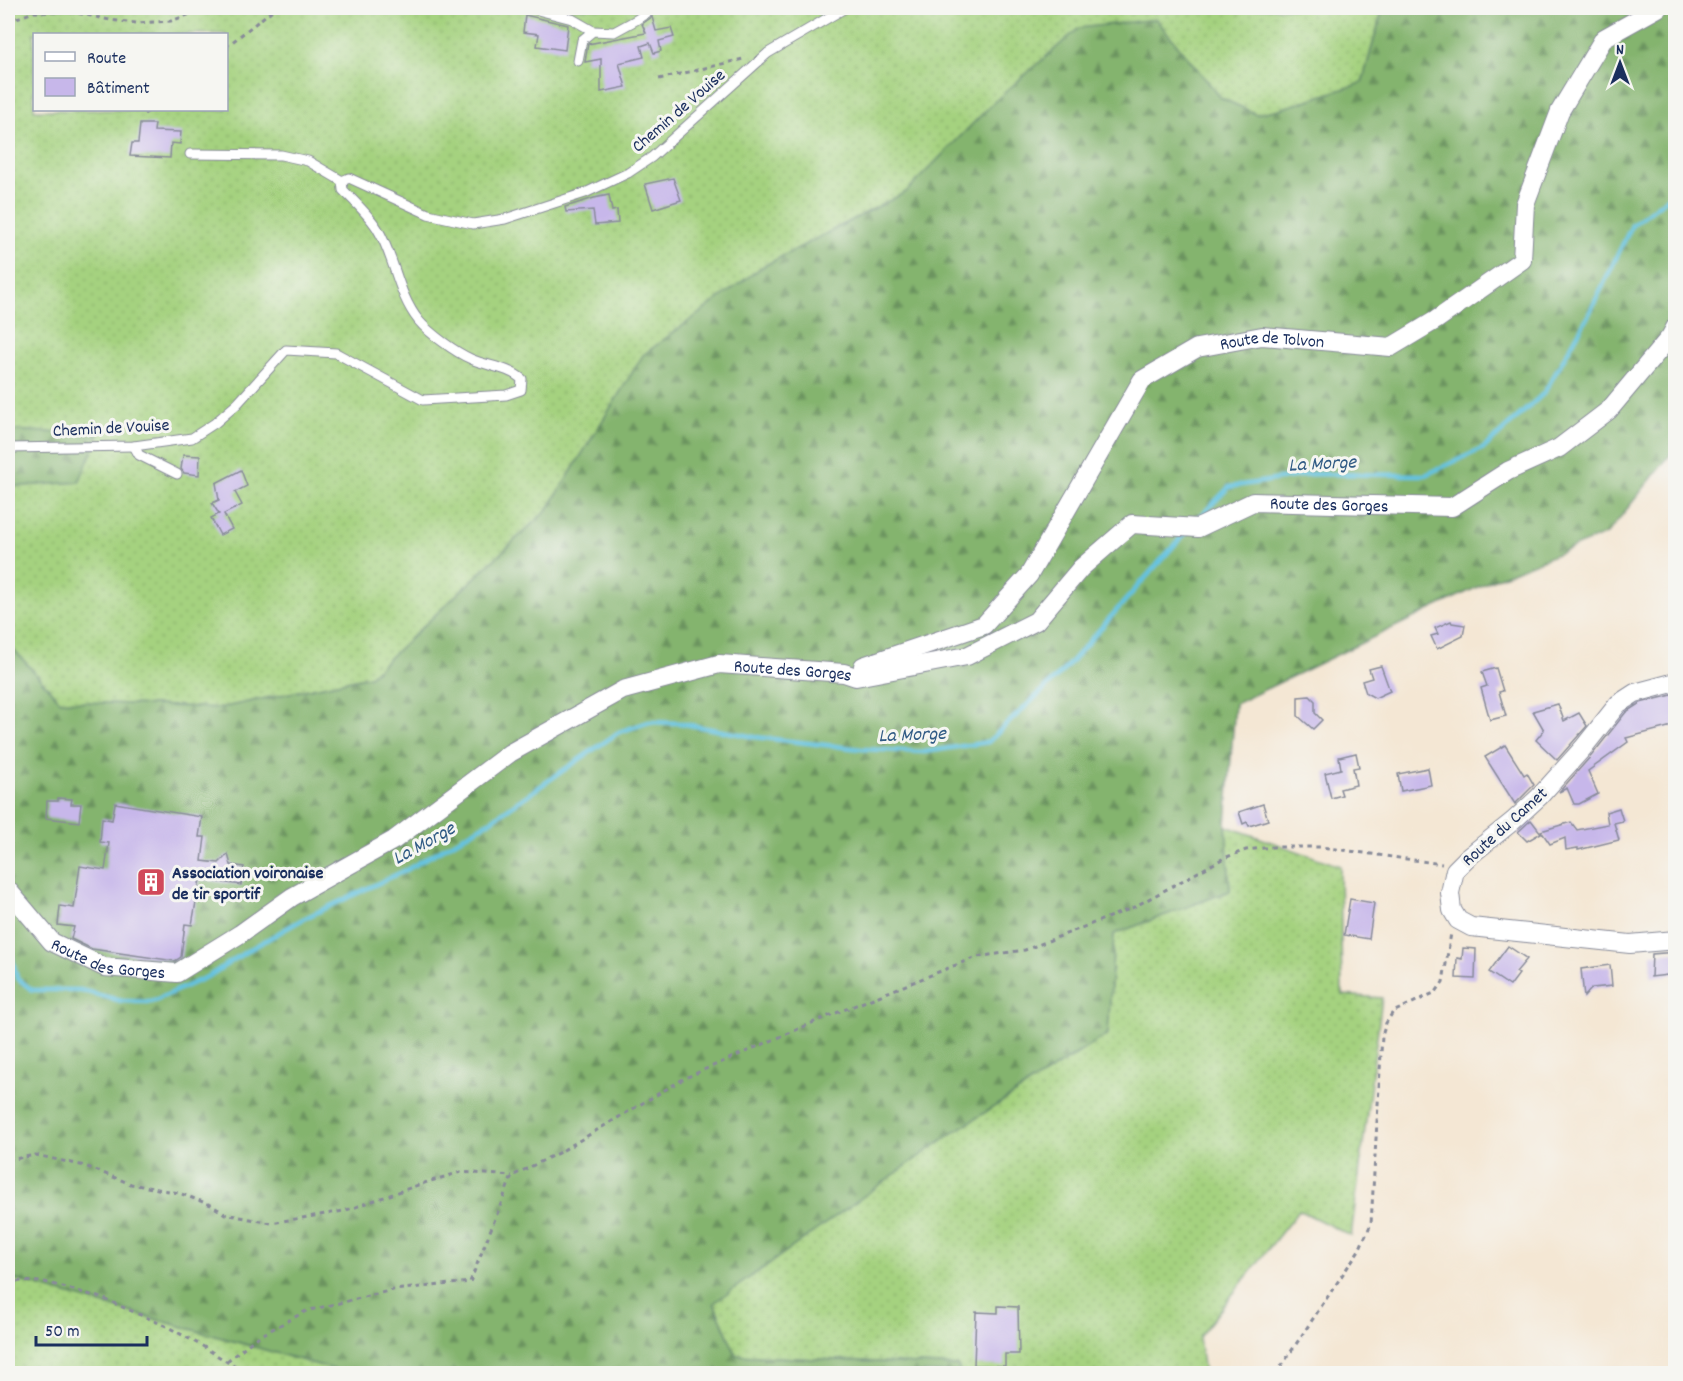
<svg xmlns="http://www.w3.org/2000/svg" width="1683" height="1381" viewBox="0 0 1683 1381" font-family="Dekko,sans-serif">
  <defs>
    <pattern id="grass-dots" width="8" height="8" patternUnits="userSpaceOnUse" patternTransform="scale(1.5)"><rect width="8" height="8" fill="#a5d27f"/><path d="M2 2h.1M6 6h.1" fill="none" stroke="#8db570" stroke-width="1.8" stroke-linecap="round"/></pattern>
    <pattern id="forest-firs" width="22" height="20" patternUnits="userSpaceOnUse" patternTransform="scale(1.5)"><rect width="22" height="20" fill="#84b46e"/><path d="M5 1l3.5 6h-7zM16 11l3.5 6h-7z" fill="#6b935e"/></pattern>
  </defs>
  <rect width="100%" height="100%" fill="#f6f6f2"/>
  <filter id="ink" filterUnits="userSpaceOnUse"><feTurbulence type="fractalNoise" baseFrequency=".0167" numOctaves="2"/><feDisplacementMap in="SourceGraphic" scale="12" xChannelSelector="R" yChannelSelector="G"/><feConvolveMatrix kernelMatrix="1 2 1 2 8 2 1 2 1" color-interpolation-filters="sRGB"/></filter>
  <filter id="wash" filterUnits="userSpaceOnUse"><feTurbulence type="fractalNoise" baseFrequency=".008" numOctaves="4" result="noise"/><feDisplacementMap in="SourceGraphic" scale="24" xChannelSelector="R" yChannelSelector="G"/><feGaussianBlur stdDeviation="1.35" result="paint"/><feColorMatrix in="noise" values="0 0 0 0 0 0 0 0 0 0 0 0 0 0 0 0 0 1.4 0 .05"/><feComposite in="paint" operator="in"/></filter>
  <g filter="url(#wash)">
    <rect width="100%" height="100%" fill="#f4e7d4"/>
    <g fill="url(#grass-dots)" stroke="#60806e" stroke-width="1.5" fill-rule="evenodd">
      <path d="M8,8h1375l-21,75 -82,26 -24,5 -35,-16 -65,-79 -161,82 -89,91 -144,75 -118,88 -96,154 -178,167 -150,32 -160,-7 -52,-58v-156l71,-5 19,-47 -90,-5zM34,34h192v76h-192z"/>
      <polygon points="1226,826 1340,866 1342,995 1382,998 1351,1236 1299,1210 1199,1337 1204,1373 960,1374 958,1366 736,1355 714,1303 948,1136 1108,1034 1114,934 1230,891"/>
      <polygon points="8,1280 17,1280 347,1373 8,1374"/>
    </g>
    <g fill="url(#forest-firs)" stroke="#507266" stroke-width="1.5">
      <polygon points="1383,8 1675,8 1675,449 1607,534 1492,580 1235,704 1226,825 1230,891 1114,934 1108,1034 948,1136 714,1303 736,1355 958,1366 960,1373 347,1373 17,1280 8,1280 8,643 60,701 220,708 370,676 548,509 643,355 762,267 906,192 995,101 1079,28 1156,19 1221,98 1256,114 1280,109 1362,83"/>
      <polygon points="8,430 99,435 79,482 8,487"/>
    </g>
    <g fill="none" stroke-linecap="round" stroke-linejoin="round">
      <g stroke="#63c2e1" stroke-width="4.5">
        <polyline points="1196,521 1229,487 1312,474 1425,475 1484,448 1544,393 1588,316 1632,225 1676,191"/>
        <polyline points="8,941 17,978 32,990 80,990 122,1001 151,1002 209,976 247,951 303,919 408,869 490,821 619,732 649,722 679,723 755,737 861,749 925,752 988,742 1061,673 1186,532"/>
      </g>
    </g>
    <g id="blocks">
      <g fill="#c7b7ea">
        <polygon points="525,15 568,25 565,50 537,46 539,34 523,32"/>
        <polygon points="652,17 656,31 671,28 674,37 659,41 661,51 654,53 650,43 641,46 644,57 619,63 626,87 601,92 601,59 585,62 588,44 646,33 642,24"/>
        <polygon points="140,124 155,124 154,131 181,132 180,144 171,143 170,158 130,156 132,143 138,143"/>
        <polygon points="673,178 681,200 653,209 645,184"/>
        <polygon points="609,195 612,211 617,210 618,223 595,225 593,210 566,212 565,207 594,198"/>
        <polygon points="183,455 200,456 199,475 184,473 181,469"/>
        <polygon points="241,470 247,486 235,492 242,505 224,514 232,529 220,535 211,518 219,514 212,503 219,500 216,483"/>
        <polygon points="1451,621 1452,623 1465,625 1463,636 1437,649 1431,636 1438,634 1435,628"/>
        <polygon points="1381,666 1390,691 1375,698 1366,693 1362,681 1372,678 1369,669"/>
        <polygon points="1496,668 1503,691 1499,692 1506,716 1490,720 1481,688 1487,686 1482,672"/>
        <polygon points="1676,694 1676,725 1626,738 1628,742 1588,771 1598,794 1579,804 1574,804 1567,788 1559,792 1592,755 1626,712 1640,703"/>
        <polygon points="1310,696 1315,701 1315,713 1322,720 1313,729 1298,716 1298,697"/>
        <polygon points="1558,704 1564,721 1579,713 1587,726 1557,760 1536,740 1544,730 1533,711"/>
        <polygon points="1505,745 1524,775 1527,773 1534,785 1515,804 1485,757"/>
        <polygon points="1356,753 1359,767 1353,768 1356,785 1340,789 1342,795 1331,798 1325,773 1341,769 1339,757"/>
        <polygon points="1428,768 1431,785 1401,791 1398,774"/>
        <polygon points="58,798 72,799 71,804 81,804 79,822 46,818 47,801 58,801"/>
        <polygon points="115,803 202,817 199,837 205,837 202,861 219,863 228,854 231,865 244,867 241,885 200,879 192,925 185,924 181,957 175,961 92,949 71,939 74,927 58,925 60,906 74,908 80,866 105,870 109,843 100,842 102,818 112,820"/>
        <polygon points="1263,804 1268,820 1249,826 1247,822 1243,824 1239,812"/>
        <polygon points="1619,808 1623,821 1614,823 1619,840 1578,850 1578,848 1566,850 1565,838 1550,844 1541,831 1571,822 1577,830 1608,824 1606,812"/>
        <polygon points="1531,820 1541,833 1527,841 1518,832"/>
        <polygon points="1350,899 1374,903 1369,939 1344,935"/>
        <polygon points="1508,946 1527,959 1516,972 1519,974 1510,986 1489,972"/>
        <polygon points="1463,948 1476,949 1475,979 1456,978 1457,958 1462,959"/>
        <polygon points="1676,952 1676,974 1651,977 1652,954"/>
        <polygon points="1610,965 1612,986 1592,988 1584,997 1581,969"/>
        <polygon points="998,1306 1018,1307 1019,1354 1005,1354 1005,1366 974,1365 976,1312 998,1313"/>
      </g>
    </g>
  </g>
  <g filter="url(#ink)">
    <use href="#blocks" fill-opacity="0" stroke="#888b99" stroke-width="1.5"/>
    <g fill="none" stroke-linecap="round" stroke-linejoin="round">
      <g stroke="#888b99" stroke-width="11">
        <g id="lane">
          <polyline points="530,8 572,19 593,31"/>
          <polyline points="578,61 582,40 593,31 614,32 636,20 654,8"/>
          <polyline points="190,154 281,155 308,161 342,181"/>
          <polyline points="134,446 139,455 177,474"/>
          <path d="M8,448l126,-2 58,-8 23,-15 22,-19 49,-54 50,3 87,47 83,-5 15,-5 1,-11c-14,-12 -35,-13 -51,-20 -16,-7 -42,-26 -52,-38 -22,-27 -24,-64 -42,-93 -9,-14 -22,-26 -34,-38l-1,-9 7,-3 79,36 45,10 32,-5 80,-26 43,-20 24,-16 116,-104 77,-45"/>
        </g>
      </g>
      <g stroke="#888b99" stroke-width="20">
        <g id="street">
          <path id="s1" d="M863,666l121,-41 45,-50 113,-195 55,-32 65,-12 129,11 45,-27 86,-60 3,-56 35,-93 44,-73 54,-30"/>
          <polyline points="1676,682 1635,693 1618,704 1583,748 1539,797 1513,821 1467,858 1455,870 1450,893 1452,910 1458,920 1471,927 1630,944 1676,940"/>
          <path id="s2" d="M8,890l44,52 52,25 73,6 63,-39 52,-37 102,-57 116,-87 113,-63 96,-26 125,9 12,4 111,-21 69,-35 45,-53 51,-44 66,4 55,-26 199,5 56,-36 51,-23 50,-38 61,-73 6,-11"/>
        </g>
      </g>
      <g stroke="#888b99" stroke-width="3" stroke-dasharray="4.5 4.5" stroke-linecap="butt">
        <polyline points="8,21 34,12 77,13 110,20 137,23 171,21 207,8"/>
        <polyline points="226,47 275,8"/>
        <polyline points="659,79 743,59"/>
        <polyline points="144,114 150,110"/>
        <polyline points="8,1160 36,1155 85,1166 131,1184 179,1193 211,1205 225,1214 271,1223 344,1211 421,1184 461,1172 512,1176"/>
        <polyline points="8,1281 45,1282 102,1298 166,1326 204,1347 246,1374"/>
        <polyline points="227,1361 256,1338 306,1311 393,1290 470,1282 512,1176 560,1152 685,1078 826,1017 976,957 1025,950 1132,908 1224,858 1246,850 1273,847 1321,847 1442,864"/>
        <polyline points="1276,1374 1359,1250 1371,1224 1382,1036 1386,1023 1393,1012 1436,992 1443,982 1451,933"/>
      </g>
      <use href="#lane" stroke="#fff" stroke-width="9"/>
      <use href="#street" stroke="#fff" stroke-width="18"/>
    </g>
  </g>
  <defs>
    <g id="building-square" transform="scale(1.5)"><rect x="-9" y="-9" width="18" height="18" rx="4" fill="#d1495b" stroke="#f6f6f2"/><path d="M-4-6H4V6H1V3H-1V6H-4ZM-2.5-4.3h1.7v1.8h-1.7ZM.8-4.3h1.7v1.8H.8ZM-2.5-1h1.7V.8h-1.7ZM.8-1h1.7V.8H.8Z" fill="#fff"/></g>
  </defs>
  <g fill-rule="evenodd">
    <use href="#building-square" x="151" y="882"/>
  </g>
  <g text-anchor="middle" stroke-width="6" stroke-linejoin="round" paint-order="stroke">
    <g font-size="18" fill="#1b2f5e" stroke="#f6f6f2">
      <text transform="translate(678 110) rotate(-41)" y="6">Chemin de Vouise</text>
      <text dy="6" stroke="none"><textPath href="#s1" startOffset="560">Route de Tolvon</textPath></text>
      <text transform="translate(111 427) rotate(-3)" y="6">Chemin de Vouise</text>
      <text dy="6" stroke="none"><textPath href="#s2" startOffset="1496">Route des Gorges</textPath></text>
      <text dy="6" stroke="none"><textPath href="#s2" startOffset="902">Route des Gorges</textPath></text>
      <text transform="translate(1504 826) rotate(-42)" y="6">Route du Camet</text>
      <text dy="6" stroke="none"><textPath href="#s2" startOffset="128">Route des Gorges</textPath></text>
    </g>
    <g font-size="18" font-weight="bold" fill="#1b2f5e" stroke="#f6f6f2" text-anchor="start">
      <text x="172" y="878">Association voironaise<tspan x="172" dy="21">de tir sportif</tspan></text>
    </g>
    <g font-size="20" font-style="italic" fill="#315b85" stroke="#f6f6f2">
      <text transform="translate(1322 462) rotate(-3)" y="7">La Morge</text>
      <text transform="translate(912 733) rotate(-2)" y="7">La Morge</text>
      <text transform="translate(423 842) rotate(-29)" y="7">La Morge</text>
    </g>
  </g>
  <rect width="1683" height="1381" fill="none" stroke="#f6f6f2" stroke-width="30"/>
  <rect x="33" y="33" width="195" height="78" fill="#f6f6f2" stroke="#9ea6b7" stroke-width="1.5"/>
  <rect x="45" y="52" width="30" height="9" fill="#ffffff" stroke="#9ea6b7" stroke-width="1.5"/>
  <text x="87" y="63" font-size="18" fill="#1b2f5e">Route</text>
  <rect x="45" y="78" width="30" height="18" fill="#c7b7ea" stroke="#9ea6b7" stroke-width="1.5"/>
  <text x="87" y="93" font-size="18" fill="#1b2f5e">Bâtiment</text>
  <g transform="translate(1620 63)" stroke="#f6f6f2" stroke-width="4.5" paint-order="stroke">
  <path d="M0-4.5L10 22L0 15L-10 22Z" fill="#1b2f5e"/>
  <text y="-9" font-size="16" font-weight="bold" text-anchor="middle" fill="#1b2f5e">N</text>
  </g>
  <path d="M36 1336v9h111v-9" fill="none" stroke="#1b2f5e" stroke-width="3"/>
  <text x="45" y="1336" font-size="18" fill="#1b2f5e" stroke="#f6f6f2" stroke-width="4.5" paint-order="stroke">50 m</text>
</svg>
